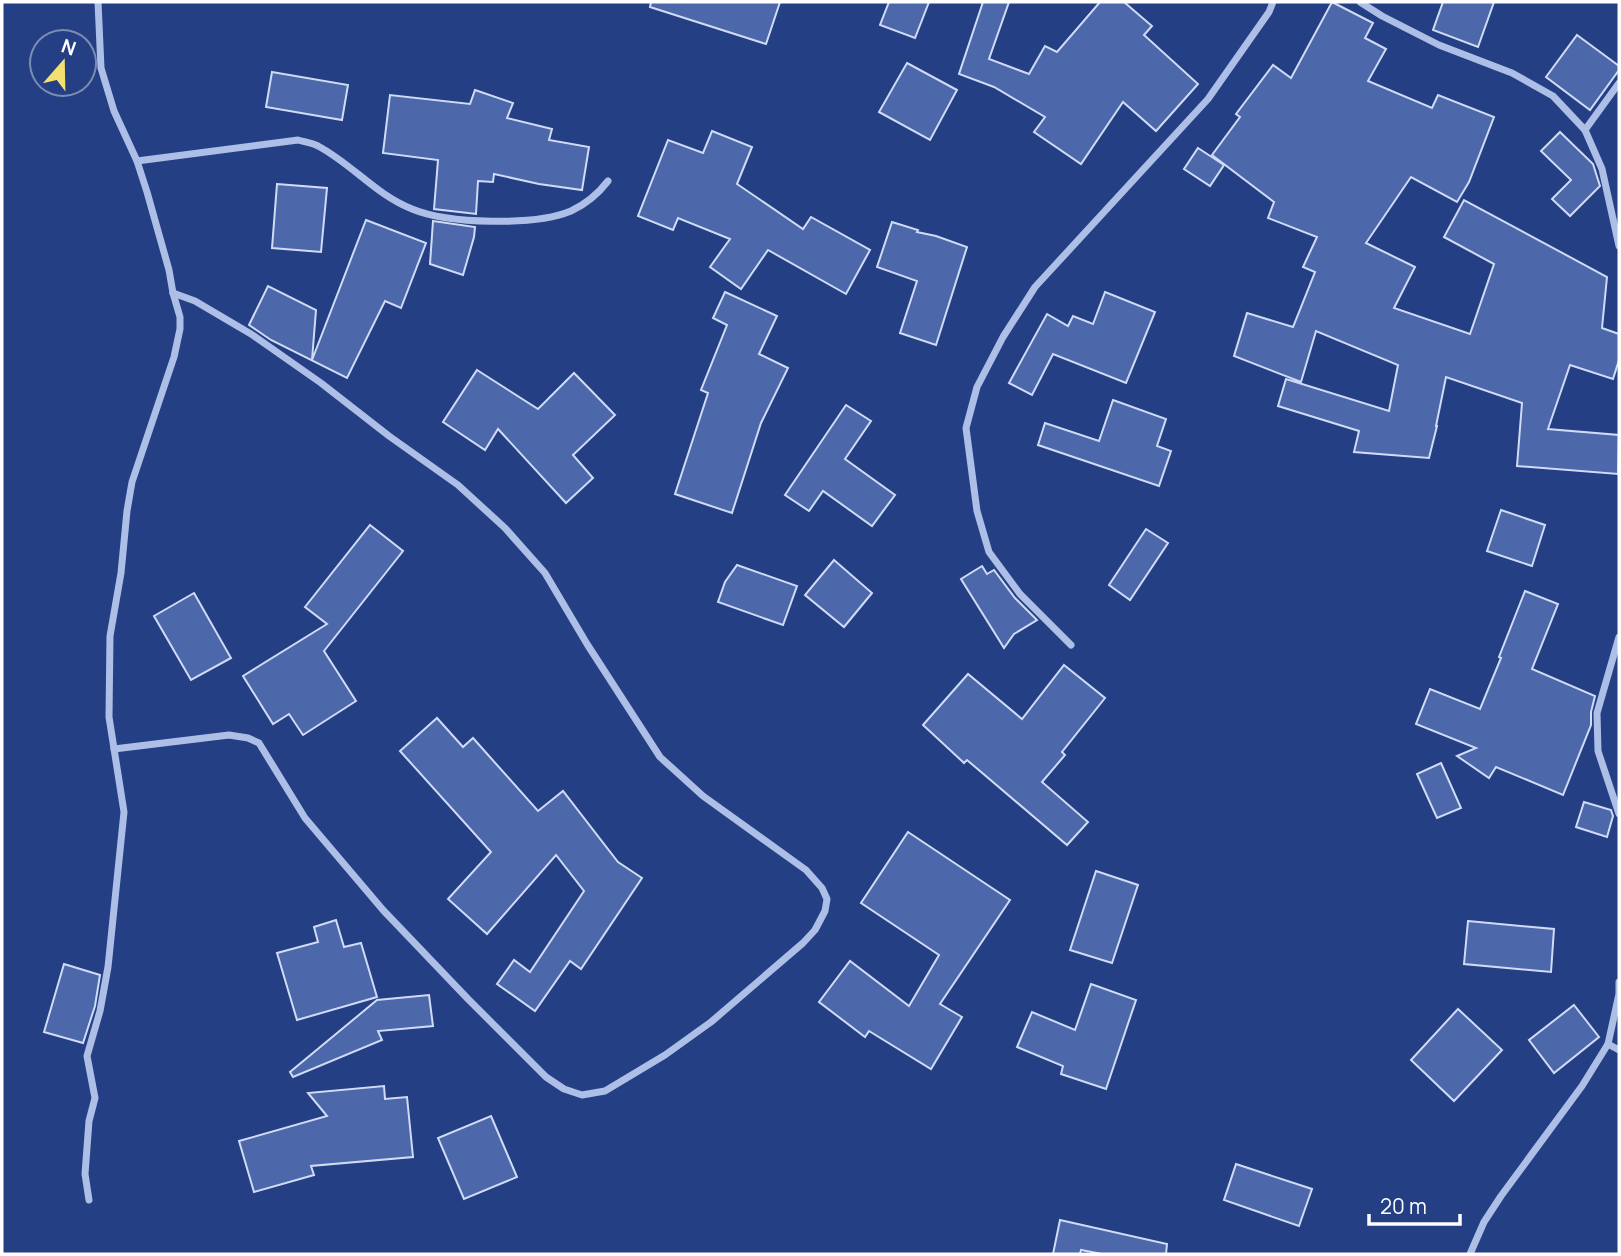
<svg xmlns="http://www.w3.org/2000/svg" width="1621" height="1256" viewBox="0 0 1621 1256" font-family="Manrope,sans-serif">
  <rect width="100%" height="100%" fill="#243f83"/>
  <g fill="#4c68ab" stroke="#d0dbf6" stroke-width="2">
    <polygon points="651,2 780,2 766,44 650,7"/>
    <polygon points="889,2 929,2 915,38 880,25"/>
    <polygon points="983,2 1009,2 989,59 1029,74 1045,46 1057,52 1100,2 1124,2 1152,26 1144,35 1198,84 1156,131 1123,102 1081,164 1034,132 1045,117 994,87 959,74"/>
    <polygon points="1332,2 1373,23 1365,38 1386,49 1368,81 1432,108 1438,95 1494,117 1469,182 1457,202 1411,177 1366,243 1415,267 1394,308 1470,334 1494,264 1444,237 1464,200 1607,277 1602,328 1619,334 1619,360 1613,379 1570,365 1548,429 1619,435 1618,474 1517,466 1522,403 1446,377 1436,426 1437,426 1429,458 1354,452 1359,431 1278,406 1286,379 1389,411 1398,365 1316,331 1301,382 1234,356 1247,313 1293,327 1315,272 1303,267 1317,237 1268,218 1274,202 1212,155 1240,117 1236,114 1273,65 1291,78"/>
    <polygon points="1443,2 1494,2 1478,47 1433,30"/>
    <polygon points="1577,35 1619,66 1619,70 1590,110 1546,77"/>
    <polygon points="907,63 957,90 930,140 879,112"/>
    <polygon points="272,72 348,85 342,120 266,107"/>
    <polygon points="475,90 513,103 507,118 552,129 549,140 589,147 582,190 539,184 494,174 493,182 478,181 476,214 434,209 438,160 383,153 390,95 470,104"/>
    <polygon points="712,131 752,147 737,184 803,229 811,217 870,250 846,294 768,250 741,289 710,267 730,239 678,218 673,230 638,216 668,140 703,153"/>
    <polygon points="1560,132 1593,164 1600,186 1570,216 1552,199 1571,180 1541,151"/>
    <polygon points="1198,148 1224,165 1210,186 1184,169"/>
    <polygon points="277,184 327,188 321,252 272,248"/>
    <polygon points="366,220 426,243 401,308 385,301 347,378 271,340 249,325 268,286 316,310 312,360"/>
    <polygon points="433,221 475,227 474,237 463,275 430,264"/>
    <polygon points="892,222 918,230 917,232 936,236 967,247 936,345 900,333 917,281 877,267"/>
    <polygon points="725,292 777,316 759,354 788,368 761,423 732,513 675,494 708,393 701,390 727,325 713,318"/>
    <polygon points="1105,292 1155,312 1126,383 1053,354 1032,395 1009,383 1047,314 1068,326 1073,316 1093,324"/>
    <polygon points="477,370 538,409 574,373 615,415 573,455 593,478 566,503 498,429 485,450 443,422"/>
    <polygon points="1113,400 1166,419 1157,446 1171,451 1159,486 1038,445 1045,423 1099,441"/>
    <polygon points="846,405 871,421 845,459 895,495 872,526 823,491 809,511 785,495"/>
    <polygon points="1501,510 1545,525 1532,566 1487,551"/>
    <polygon points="370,525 403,551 324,651 356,701 303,735 289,714 273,724 243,676 327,624 305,607"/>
    <polygon points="1146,529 1168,543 1130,600 1109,585"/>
    <polygon points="834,560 872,593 844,627 805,595"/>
    <polygon points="737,565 797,586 783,625 718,602 725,582"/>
    <polygon points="982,566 987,574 994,570 1015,598 1037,620 1014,634 1004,648 961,579"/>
    <polygon points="1525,591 1558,604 1532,669 1595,696 1591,712 1591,725 1563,795 1496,767 1489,778 1457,756 1476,748 1416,724 1430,689 1480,709 1501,658 1499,657"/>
    <polygon points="194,593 231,658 191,680 154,616"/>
    <polygon points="1064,665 1105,698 1062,752 1065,755 1042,782 1088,822 1067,845 967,760 964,763 923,725 968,674 1022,719"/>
    <polygon points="437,718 463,747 473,738 538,811 563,791 618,862 642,878 581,969 570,961 535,1011 497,984 514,960 530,972 584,891 556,855 487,934 448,899 491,852 400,751"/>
    <polygon points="1441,763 1461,808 1437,818 1417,774"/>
    <polygon points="1584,802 1611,810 1613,816 1607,837 1576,827"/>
    <polygon points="908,832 1010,900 940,1004 962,1017 931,1069 869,1031 865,1037 819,1002 850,961 909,1006 939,955 861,903"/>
    <polygon points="1096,871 1138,885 1112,963 1070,950"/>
    <polygon points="336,920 344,947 361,943 377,997 297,1020 277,953 318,942 314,927"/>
    <polygon points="1468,921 1554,929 1551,972 1464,964"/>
    <polygon points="64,964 100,975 95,1006 83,1043 44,1032"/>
    <polygon points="1091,984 1136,1000 1106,1089 1061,1074 1063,1066 1017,1047 1032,1012 1075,1030"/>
    <polygon points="429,995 433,1026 378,1031 382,1040 293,1077 290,1072 377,1000"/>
    <polygon points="1574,1005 1599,1037 1554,1073 1529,1040"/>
    <polygon points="1458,1009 1502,1050 1454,1101 1411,1060"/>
    <polygon points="384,1086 385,1099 407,1097 413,1157 311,1166 314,1175 254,1192 239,1141 327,1116 308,1093"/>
    <polygon points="491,1116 517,1177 464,1199 438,1138"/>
    <polygon points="1236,1164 1312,1189 1299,1226 1224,1200"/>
    <polygon points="1060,1220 1167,1244 1166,1254 1102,1254 1081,1250 1080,1254 1053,1254"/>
  </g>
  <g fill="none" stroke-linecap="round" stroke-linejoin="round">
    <g stroke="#adbee7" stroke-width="7">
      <polyline points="1360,2 1382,16 1439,45 1512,73 1553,96 1585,130 1602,169 1619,246"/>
      <polyline points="1585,130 1619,83"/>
      <path d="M137,161l161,-21c7,2 14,3 20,6 34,18 58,49 94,63 36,15 123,17 159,2 15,-7 27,-17 37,-30"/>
      <polyline points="1619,637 1597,713 1598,751 1619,814"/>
      <polyline points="1071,645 1020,594 989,552 977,511 966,428 977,387 1003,337 1035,287 1208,99 1269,12 1273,2"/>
      <polyline points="114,749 229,735 248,738 259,743 305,818 383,910 468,999 546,1077 564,1089 582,1095 605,1091 665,1055 711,1022 803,943 815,930 825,911 827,899 822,888 806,870 703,796 660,757 587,644 545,573 505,528 458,485 389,436 321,383 251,334 195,301 173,293"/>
      <polyline points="1608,1044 1619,1050"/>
      <polyline points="89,1200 85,1174 89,1121 95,1098 87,1056 100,1011 108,967 124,812 109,717 110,636 121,573 127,511 132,482 174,357 180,329 180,317 173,293 169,270 147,192 137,161 114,111 101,68 98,2"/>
      <polyline points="1470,1254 1484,1222 1501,1196 1582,1086 1608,1044 1619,994 1619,982"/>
    </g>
  </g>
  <rect width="1621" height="1256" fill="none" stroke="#ffffff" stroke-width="7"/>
  <g transform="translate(63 63) rotate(20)"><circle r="33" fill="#243f83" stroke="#7c8cb5" stroke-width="2"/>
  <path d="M0-5L12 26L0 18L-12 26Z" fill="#f2e170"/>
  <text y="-10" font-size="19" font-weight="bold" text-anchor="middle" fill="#ffffff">N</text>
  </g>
  <path d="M1369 1214v10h91v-10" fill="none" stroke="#ffffff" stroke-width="3.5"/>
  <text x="1380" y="1214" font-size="21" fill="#ffffff" stroke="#243f83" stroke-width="5" paint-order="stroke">20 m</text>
</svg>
